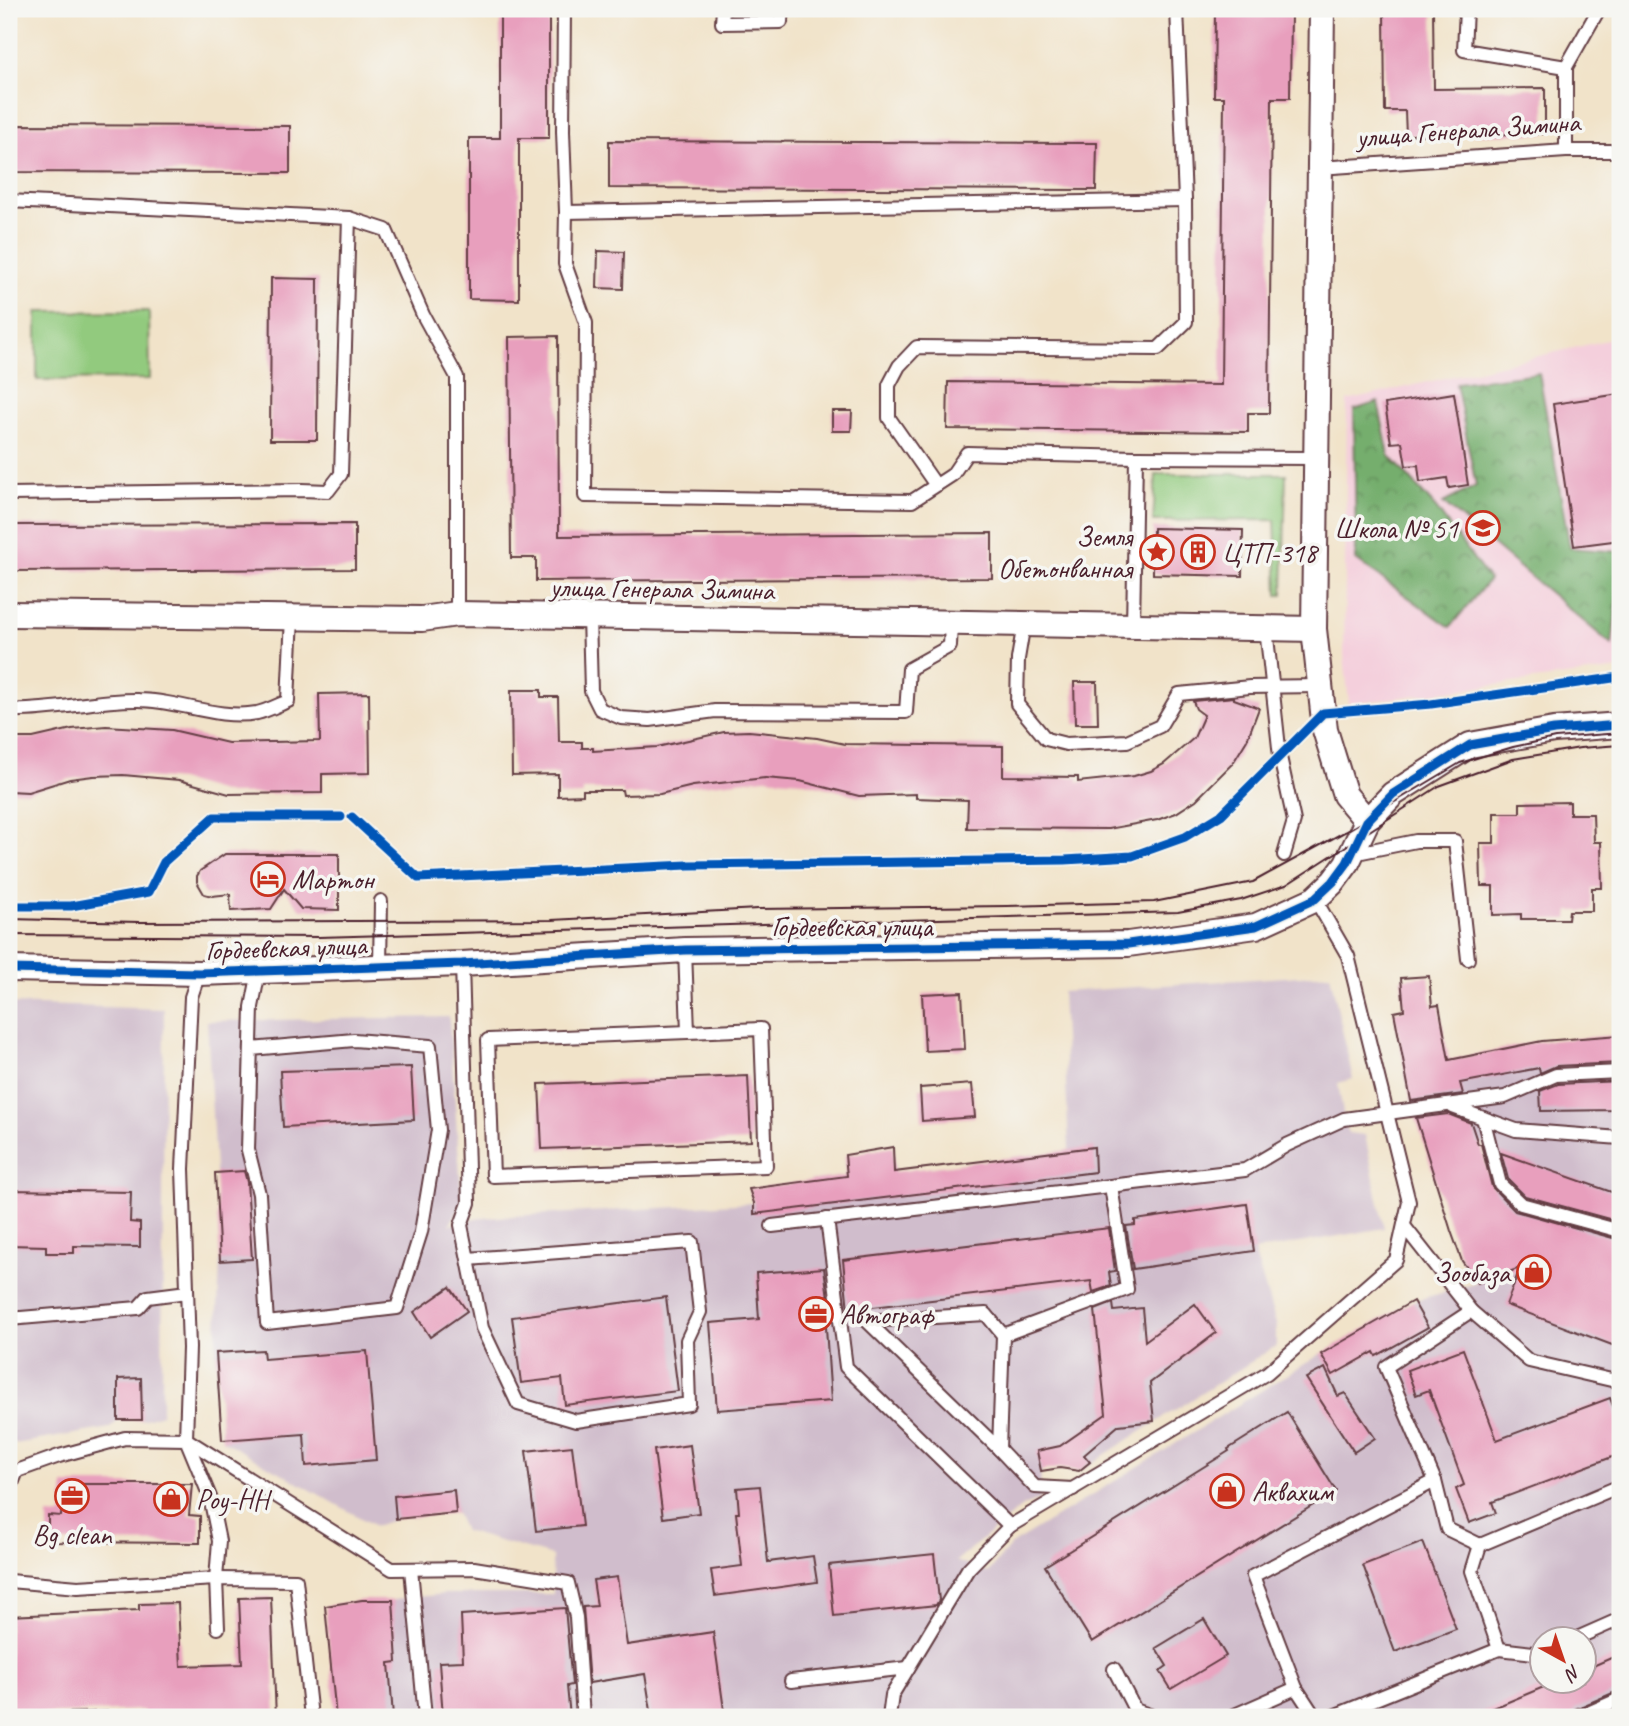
<svg xmlns="http://www.w3.org/2000/svg" width="1629" height="1726" viewBox="0 0 1629 1726" font-family="Caveat,sans-serif">
  <defs>
    <pattern id="forest-crowns" width="20" height="18" patternUnits="userSpaceOnUse" patternTransform="scale(1.75)"><rect width="20" height="18" fill="#75ae6d"/><path d="M2 6a3 3 0 1 1 6 0M12 15a3 3 0 1 1 6 0" fill="none" stroke="#628d5a"/></pattern>
  </defs>
  <rect width="100%" height="100%" fill="#f6f6f2"/>
  <filter id="ink" filterUnits="userSpaceOnUse"><feTurbulence type="fractalNoise" baseFrequency=".0143" numOctaves="2"/><feDisplacementMap in="SourceGraphic" scale="14" xChannelSelector="R" yChannelSelector="G"/><feConvolveMatrix kernelMatrix="1 2 1 2 8 2 1 2 1" color-interpolation-filters="sRGB"/></filter>
  <filter id="wash" filterUnits="userSpaceOnUse"><feTurbulence type="fractalNoise" baseFrequency=".00686" numOctaves="4" result="noise"/><feDisplacementMap in="SourceGraphic" scale="28" xChannelSelector="R" yChannelSelector="G"/><feGaussianBlur stdDeviation="1.57" result="paint"/><feColorMatrix in="noise" values="0 0 0 0 0 0 0 0 0 0 0 0 0 0 0 0 0 1.4 0 .05"/><feComposite in="paint" operator="in"/></filter>
  <g filter="url(#wash)">
    <rect width="100%" height="100%" fill="#f1e3c9"/>
    <polygon fill="#f4cfdc" points="1620,337 1620,669 1349,704 1344,655 1347,401"/>
    <g fill="#d0bdcc" fill-rule="evenodd">
      <path d="M1330,974l23,105 -15,4 6,36 4,14 17,2 19,93 -130,23 22,73v22l-197,125 -19,-3 -19,3 -1,29 -17,6 -67,55 32,12 23,-28 310,-191 92,-53 64,-18 -15,-22 -11,-30 30,-5 12,-22v-24l-8,-36h-7l-9,-27 -50,10 -15,-56 138,-30 78,-6v682h-1250l-8,-117h31l51,-6h109l-1,-38 -88,-25 -8,-18 -60,6 -21,7 -153,-86 -6,-87 4,-92 -13,-240 242,-4 13,187 -13,21 28,-7 276,-15 -4,-14 97,-13 -1,-21 48,-8 2,25 174,-22 -7,-158zM1542,1638h42v42h-42z"/>
      <polygon points="9,1004 164,1009 162,1414 142,1420 119,1420 110,1428 9,1445"/>
    </g>
    <g fill="#92ca7e" stroke="#6e7454" stroke-width="2">
      <polygon points="149,311 150,379 37,380 37,312"/>
      <polygon points="1156,474 1286,474 1283,595 1278,595 1275,520 1153,521"/>
    </g>
    <g fill="url(#forest-crowns)" stroke="#60664c" stroke-width="2">
      <polygon points="1539,373 1570,548 1620,552 1620,573 1612,645 1443,503 1476,486 1456,383"/>
      <polygon points="1378,402 1389,455 1436,508 1489,580 1450,627 1356,560 1354,410"/>
    </g>
    <g id="blocks">
      <g fill="#e89fbd">
        <polygon points="500,9 549,9 549,138 519,138 519,300 469,299 469,138 500,138"/>
        <polygon points="1215,9 1291,9 1290,98 1272,98 1269,413 1248,413 1248,432 947,429 948,382 1221,385 1224,97 1214,97"/>
        <polygon points="1384,9 1433,9 1434,89 1545,88 1545,134 1406,135 1405,111 1385,111"/>
        <polygon points="9,125 290,126 290,173 9,172"/>
        <polygon points="609,141 1097,143 1096,190 609,188"/>
        <polygon points="598,251 624,252 623,289 597,288"/>
        <polygon points="271,278 318,279 317,440 270,440"/>
        <polygon points="558,336 559,536 992,533 992,578 536,581 536,558 511,558 509,337"/>
        <polygon points="1454,393 1468,485 1449,488 1447,478 1420,482 1418,465 1406,466 1402,442 1391,443 1385,404"/>
        <polygon points="1620,394 1620,540 1574,546 1553,404"/>
        <polygon points="832,411 852,411 851,431 832,431"/>
        <polygon points="355,524 355,569 9,571 9,525"/>
        <polygon points="1153,528 1243,530 1242,576 1153,574"/>
        <polygon points="1074,682 1097,682 1098,724 1075,724"/>
        <polygon points="511,690 541,690 541,697 558,697 559,742 582,742 582,748 593,748 593,751 657,747 724,732 749,731 817,738 845,744 1003,746 1003,776 1078,777 1078,782 1134,776 1151,771 1164,764 1194,738 1204,715 1196,709 1193,701 1234,697 1234,699 1259,708 1247,740 1233,763 1196,800 1176,813 1157,820 1108,829 967,828 968,800 916,798 916,794 859,796 800,781 765,778 693,786 660,794 623,795 622,790 583,790 583,795 558,796 558,774 512,775"/>
        <polygon points="369,693 370,773 322,774 322,793 229,794 179,780 123,775 93,776 70,779 28,792 9,791 9,738 33,738 72,729 106,726 172,730 228,743 320,741 319,694"/>
        <polygon points="1570,802 1570,814 1593,814 1594,842 1601,842 1602,888 1592,888 1592,911 1569,911 1568,919 1521,919 1521,914 1493,915 1493,886 1481,886 1480,843 1494,843 1494,813 1520,813 1520,803"/>
        <polygon points="225,854 339,854 339,910 301,909 284,889 271,909 231,911 230,894 212,896 204,894 197,882 197,876 200,871"/>
        <polygon points="1429,976 1432,1006 1439,1005 1449,1060 1542,1041 1620,1035 1620,1063 1556,1066 1540,1073 1539,1068 1460,1083 1463,1094 1411,1101 1394,1012 1404,1010 1401,978"/>
        <polygon points="962,992 965,1049 925,1051 922,994"/>
        <polygon points="411,1067 414,1120 283,1127 280,1071"/>
        <polygon points="748,1076 751,1141 542,1149 539,1084"/>
        <polygon points="1620,1081 1620,1110 1541,1111 1540,1091 1558,1084"/>
        <polygon points="972,1084 975,1117 922,1121 920,1088"/>
        <polygon points="1448,1114 1471,1123 1478,1144 1481,1144 1492,1187 1515,1211 1620,1240 1620,1348 1506,1305 1520,1268 1478,1283 1462,1261 1451,1231 1416,1118"/>
        <polygon points="893,1147 894,1172 1094,1147 1095,1172 754,1214 754,1203 749,1189 847,1176 845,1155"/>
        <polygon points="1501,1153 1620,1195 1620,1222 1525,1196 1508,1179"/>
        <polygon points="244,1171 247,1182 252,1259 220,1261 215,1173"/>
        <polygon points="9,1190 131,1192 130,1222 140,1223 140,1247 74,1246 74,1253 46,1253 46,1246 9,1245"/>
        <polygon points="1247,1204 1254,1251 1133,1269 1126,1226 1135,1225 1135,1220"/>
        <polygon points="1109,1228 1115,1271 1109,1272 1111,1286 1093,1292 1091,1281 848,1310 843,1260"/>
        <polygon points="824,1268 830,1312 825,1313 831,1401 717,1410 710,1323 759,1319 756,1273"/>
        <polygon points="450,1287 467,1311 430,1337 414,1312"/>
        <polygon points="666,1297 678,1391 565,1405 562,1378 521,1383 512,1317"/>
        <polygon points="1413,1301 1428,1327 1376,1356 1374,1352 1333,1375 1321,1354"/>
        <polygon points="1113,1303 1114,1311 1142,1308 1145,1341 1195,1304 1216,1333 1150,1383 1154,1421 1119,1425 1084,1455 1090,1462 1079,1471 1060,1468 1041,1471 1037,1451 1060,1446 1106,1414 1095,1310"/>
        <polygon points="1463,1349 1497,1440 1610,1398 1620,1425 1620,1454 1492,1502 1496,1513 1469,1523 1456,1489 1464,1485 1429,1390 1416,1395 1407,1370"/>
        <polygon points="263,1350 264,1359 367,1351 376,1460 306,1466 304,1434 222,1440 216,1353"/>
        <polygon points="1325,1368 1338,1396 1345,1393 1375,1438 1354,1452 1306,1378"/>
        <polygon points="141,1378 142,1420 118,1420 118,1379"/>
        <polygon points="1287,1412 1336,1491 1092,1642 1045,1566 1229,1451 1228,1449"/>
        <polygon points="690,1445 699,1513 663,1518 654,1450"/>
        <polygon points="572,1446 582,1526 536,1531 526,1451"/>
        <polygon points="64,1484 192,1484 189,1515 200,1516 200,1543 48,1542 48,1515 61,1516"/>
        <polygon points="760,1486 768,1562 813,1556 817,1582 715,1596 711,1570 742,1566 736,1513 739,1513 737,1488"/>
        <polygon points="454,1490 456,1513 396,1519 394,1496"/>
        <polygon points="1423,1542 1456,1629 1395,1652 1363,1565"/>
        <polygon points="934,1554 939,1600 936,1605 834,1616 829,1565"/>
        <polygon points="617,1577 627,1645 713,1632 725,1717 652,1717 645,1674 589,1683 583,1607 597,1606 593,1580"/>
        <polygon points="271,1597 276,1717 143,1717 143,1710 9,1715 9,1616 139,1610 139,1604 178,1603 181,1666 242,1664 239,1598"/>
        <polygon points="362,1600 393,1600 397,1662 389,1663 393,1717 336,1717 325,1606"/>
        <polygon points="565,1608 572,1685 567,1686 570,1717 443,1717 439,1662 463,1661 461,1615"/>
        <polygon points="1204,1619 1226,1656 1171,1689 1160,1671 1167,1666 1156,1648"/>
        <polygon points="1620,1654 1620,1690 1575,1709 1570,1717 1472,1717 1558,1681 1584,1681 1584,1670"/>
      </g>
    </g>
  </g>
  <g filter="url(#ink)">
    <use href="#blocks" fill-opacity="0" stroke="#633c43" stroke-width="2"/>
    <g fill="none" stroke-linecap="round" stroke-linejoin="round">
      <g stroke="#633c43" stroke-width="16">
        <g id="lane">
          <polyline points="564,9 563,131 566,212 565,264 586,323 585,496 912,501 952,475 967,453 1136,457 1316,458"/>
          <polyline points="723,9 722,23 781,22 782,9"/>
          <polyline points="1466,9 1464,50 1566,67"/>
          <polyline points="1566,151 1566,67 1599,9"/>
          <polyline points="1319,168 1566,151 1620,151"/>
          <polyline points="9,201 349,218 341,474 328,491 302,490 9,494"/>
          <polyline points="566,212 1185,200"/>
          <polyline points="349,218 386,230 423,315 457,377 457,614"/>
          <polyline points="935,484 889,418 889,385 899,366 917,347 1158,349 1186,322 1185,200 1177,9"/>
          <polyline points="589,616 591,691 600,709 621,718 650,720 715,711 906,712 909,669 950,646 951,622"/>
          <polyline points="1024,623 1018,659 1017,704 1046,739 1066,744 1127,741 1160,726 1179,694 1250,687 1320,686"/>
          <polyline points="1133,626 1136,457"/>
          <polyline points="1266,628 1280,757 1294,821 1284,855"/>
          <path d="M9,710c43,2 86,-11 130,-10 39,0 78,20 118,13 10,-2 21,-8 31,-12l4,-84"/>
          <polyline points="1620,820 1620,821"/>
          <polyline points="1352,854 1416,841 1455,841 1468,959"/>
          <polyline points="685,950 688,1032 761,1029 766,1166 493,1176 488,1040 688,1032"/>
          <polyline points="462,964 469,1203 461,1225 482,1328 518,1404 576,1421 689,1404 687,1340 700,1312 692,1242 468,1259"/>
          <polyline points="380,967 381,901"/>
          <polyline points="199,973 191,997 183,1169 189,1348 186,1439 392,1569 474,1568 568,1583 576,1617 583,1717"/>
          <polyline points="251,1049 354,1040 430,1046 438,1130 421,1232 397,1308 267,1323 259,1194 248,1150 252,1007 259,971"/>
          <polyline points="1453,1107 1516,1130 1620,1138"/>
          <polyline points="1483,1118 1500,1184 1521,1204 1620,1231"/>
          <polyline points="827,1219 846,1367 1010,1526"/>
          <polyline points="772,1226 1245,1170 1287,1145 1344,1119 1505,1097 1556,1075 1620,1072"/>
          <polyline points="1404,1226 1471,1311 1529,1361 1620,1382"/>
          <polyline points="9,1319 138,1308 148,1297 187,1292"/>
          <polyline points="1003,1335 986,1314 867,1321 999,1449 1003,1335 1127,1289 1111,1186"/>
          <polyline points="999,1449 1035,1487 1073,1489"/>
          <polyline points="1435,1481 1447,1529 1480,1545"/>
          <polyline points="9,1491 17,1471 59,1456 125,1438 186,1439 210,1497 219,1541 216,1579 218,1628"/>
          <polyline points="411,1569 425,1717"/>
          <polyline points="9,1581 78,1587 216,1579 296,1580 311,1717"/>
          <polyline points="1577,1638 1620,1619"/>
          <polyline points="1499,1649 1542,1654"/>
          <polyline points="1114,1669 1135,1710 1155,1717"/>
          <polyline points="791,1681 908,1668"/>
          <polyline points="889,1717 892,1695 968,1569 1010,1526 1267,1373 1396,1260 1409,1202 1348,956 1315,899"/>
          <polyline points="1230,1717 1296,1688"/>
          <polyline points="1315,1717 1296,1688 1253,1576 1435,1481 1386,1367 1471,1311"/>
          <polyline points="1331,1717 1499,1649 1472,1571 1480,1545 1620,1486"/>
          <polyline points="1579,1717 1620,1699"/>
        </g>
      </g>
      <g stroke="#633c43" stroke-width="28">
        <g id="street">
          <polyline points="1322,9 1314,629 1325,730 1345,795 1367,821"/>
          <polyline points="9,614 422,619 457,614 1314,629"/>
          <polyline points="9,969 199,973 462,964 685,950 1128,944 1256,926 1315,899 1333,882 1347,863 1367,821 1393,794 1470,745 1554,730 1620,725"/>
        </g>
      </g>
      <use href="#lane" stroke="#fff" stroke-width="12"/>
      <use href="#street" stroke="#fff" stroke-width="24"/>
      <g stroke="#4a1f2b" stroke-width="2">
        <polyline points="9,919 139,922 552,920 758,909 1007,906 1154,902 1253,882 1348,830 1460,763 1513,747 1555,738 1620,733"/>
        <polyline points="9,935 319,937 1178,912 1241,900 1286,885 1439,786 1513,759 1580,748 1620,745"/>
      </g>
      <g stroke="#f6f6f2" stroke-width="13">
        <g id="cycleway">
          <polyline points="352,817 418,878 688,865 1065,860 1132,856 1185,837 1221,815 1323,713 1431,704 1620,677"/>
          <polyline points="9,906 71,906 149,892 164,862 214,817 341,817"/>
          <polyline points="9,969 199,973 462,964 685,950 1128,944 1256,926 1315,899 1333,882 1347,863 1367,821 1393,794 1470,745 1554,730 1620,725"/>
        </g>
      </g>
      <use href="#cycleway" stroke="#0057b8" stroke-width="9"/>
    </g>
  </g>
  <defs>
    <g id="school-ring" transform="scale(1.75)"><circle r="9.5" fill="#f6f6f2" stroke="#c8321e" stroke-width="1.5"/><path d="M0-5L7-2L0 1L-7-2ZM-4 1L0 2.5L4 1V4Q0 6-4 4Z" fill="#c8321e"/></g>
    <g id="sight-ring" transform="scale(1.75)"><circle r="9.5" fill="#f6f6f2" stroke="#c8321e" stroke-width="1.5"/><path d="M0-6L1.8-2.2L6-1.7L2.9 1.2L3.7 5.4L0 3.3L-3.7 5.4L-2.9 1.2L-6-1.7L-1.8-2.2Z" fill="#c8321e"/></g>
    <g id="building-ring" transform="scale(1.75)"><circle r="9.5" fill="#f6f6f2" stroke="#c8321e" stroke-width="1.5"/><path d="M-4-6H4V6H1V3H-1V6H-4ZM-2.5-4.3h1.7v1.8h-1.7ZM.8-4.3h1.7v1.8H.8ZM-2.5-1h1.7V.8h-1.7ZM.8-1h1.7V.8H.8Z" fill="#c8321e"/></g>
    <g id="hotel-ring" transform="scale(1.75)"><circle r="9.5" fill="#f6f6f2" stroke="#c8321e" stroke-width="1.5"/><path d="M-6-4.5h1.5V1H6V5H4.5V3h-9V5H-6ZM-4 0a1.8 1.8 0 1 1 3.6 0ZM.5 0V-2.5h3Q6-2.5 6 0Z" fill="#c8321e"/></g>
    <g id="shop-ring" transform="scale(1.75)"><circle r="9.5" fill="#f6f6f2" stroke="#c8321e" stroke-width="1.5"/><path d="M-5-2.5h2.3a2.7 3.5 0 0 1 5.4 0H5L5.5 6h-11ZM-1.5-2.5h3a1.5 2.3 0 0 0-3 0Z" fill="#c8321e"/></g>
    <g id="office-ring" transform="scale(1.75)"><circle r="9.5" fill="#f6f6f2" stroke="#c8321e" stroke-width="1.5"/><path d="M-6-3h4V-5.5h4V-3h4V5H-6ZM-1-4.5V-3h2v-1.5ZM-6 0V1H6V0Z" fill="#c8321e"/></g>
  </defs>
  <g fill-rule="evenodd">
    <use href="#school-ring" x="1483" y="528"/>
    <use href="#sight-ring" x="1157" y="552"/>
    <use href="#building-ring" x="1198" y="552"/>
    <use href="#hotel-ring" x="268" y="879"/>
    <use href="#shop-ring" x="1534" y="1272"/>
    <use href="#office-ring" x="816" y="1314"/>
    <use href="#shop-ring" x="1227" y="1491"/>
    <use href="#office-ring" x="72" y="1496"/>
    <use href="#shop-ring" x="171" y="1499"/>
  </g>
  <g text-anchor="middle" stroke-width="7" stroke-linejoin="round" paint-order="stroke">
    <g font-size="28" fill="#4a1f2b" stroke="#f6f6f2">
      <text transform="translate(1468 129) rotate(-4)" y="10">улица Генерала Зимина</text>
      <text transform="translate(662 588) rotate(1)" y="10">улица Генерала Зимина</text>
      <text x="852" y="936">Гордеевская улица</text>
      <text transform="translate(286 947) rotate(-2)" y="10">Гордеевская улица</text>
    </g>
    <g font-size="28" fill="#4a1f2b" stroke="#f6f6f2" text-anchor="start">
      <text x="1458" y="538" text-anchor="end">Школа № 51</text>
      <text x="1132" y="546" text-anchor="end">Земля<tspan x="1132" dy="32">Обетонванная</tspan></text>
      <text x="1222" y="562">ЦТП-318</text>
      <text x="292" y="889">Мартон</text>
      <text x="1510" y="1282" text-anchor="end">Зообаза</text>
      <text x="840" y="1324">Автограф</text>
      <text x="1252" y="1501">Аквахим</text>
      <text x="196" y="1509">Роу-НН</text>
      <text x="72" y="1544" text-anchor="middle">Bg clean</text>
    </g>
  </g>
  <rect width="1629" height="1726" fill="none" stroke="#f6f6f2" stroke-width="35"/>
  <g transform="translate(1563 1660) rotate(140)"><circle r="33" fill="#f6f6f2" stroke="#b1a0a2" stroke-width="2"/>
  <path d="M0-5L12 26L0 18L-12 26Z" fill="#c8321e"/>
  <text y="-10" font-size="19" font-weight="bold" text-anchor="middle" fill="#4a1f2b">N</text>
  </g>
</svg>
